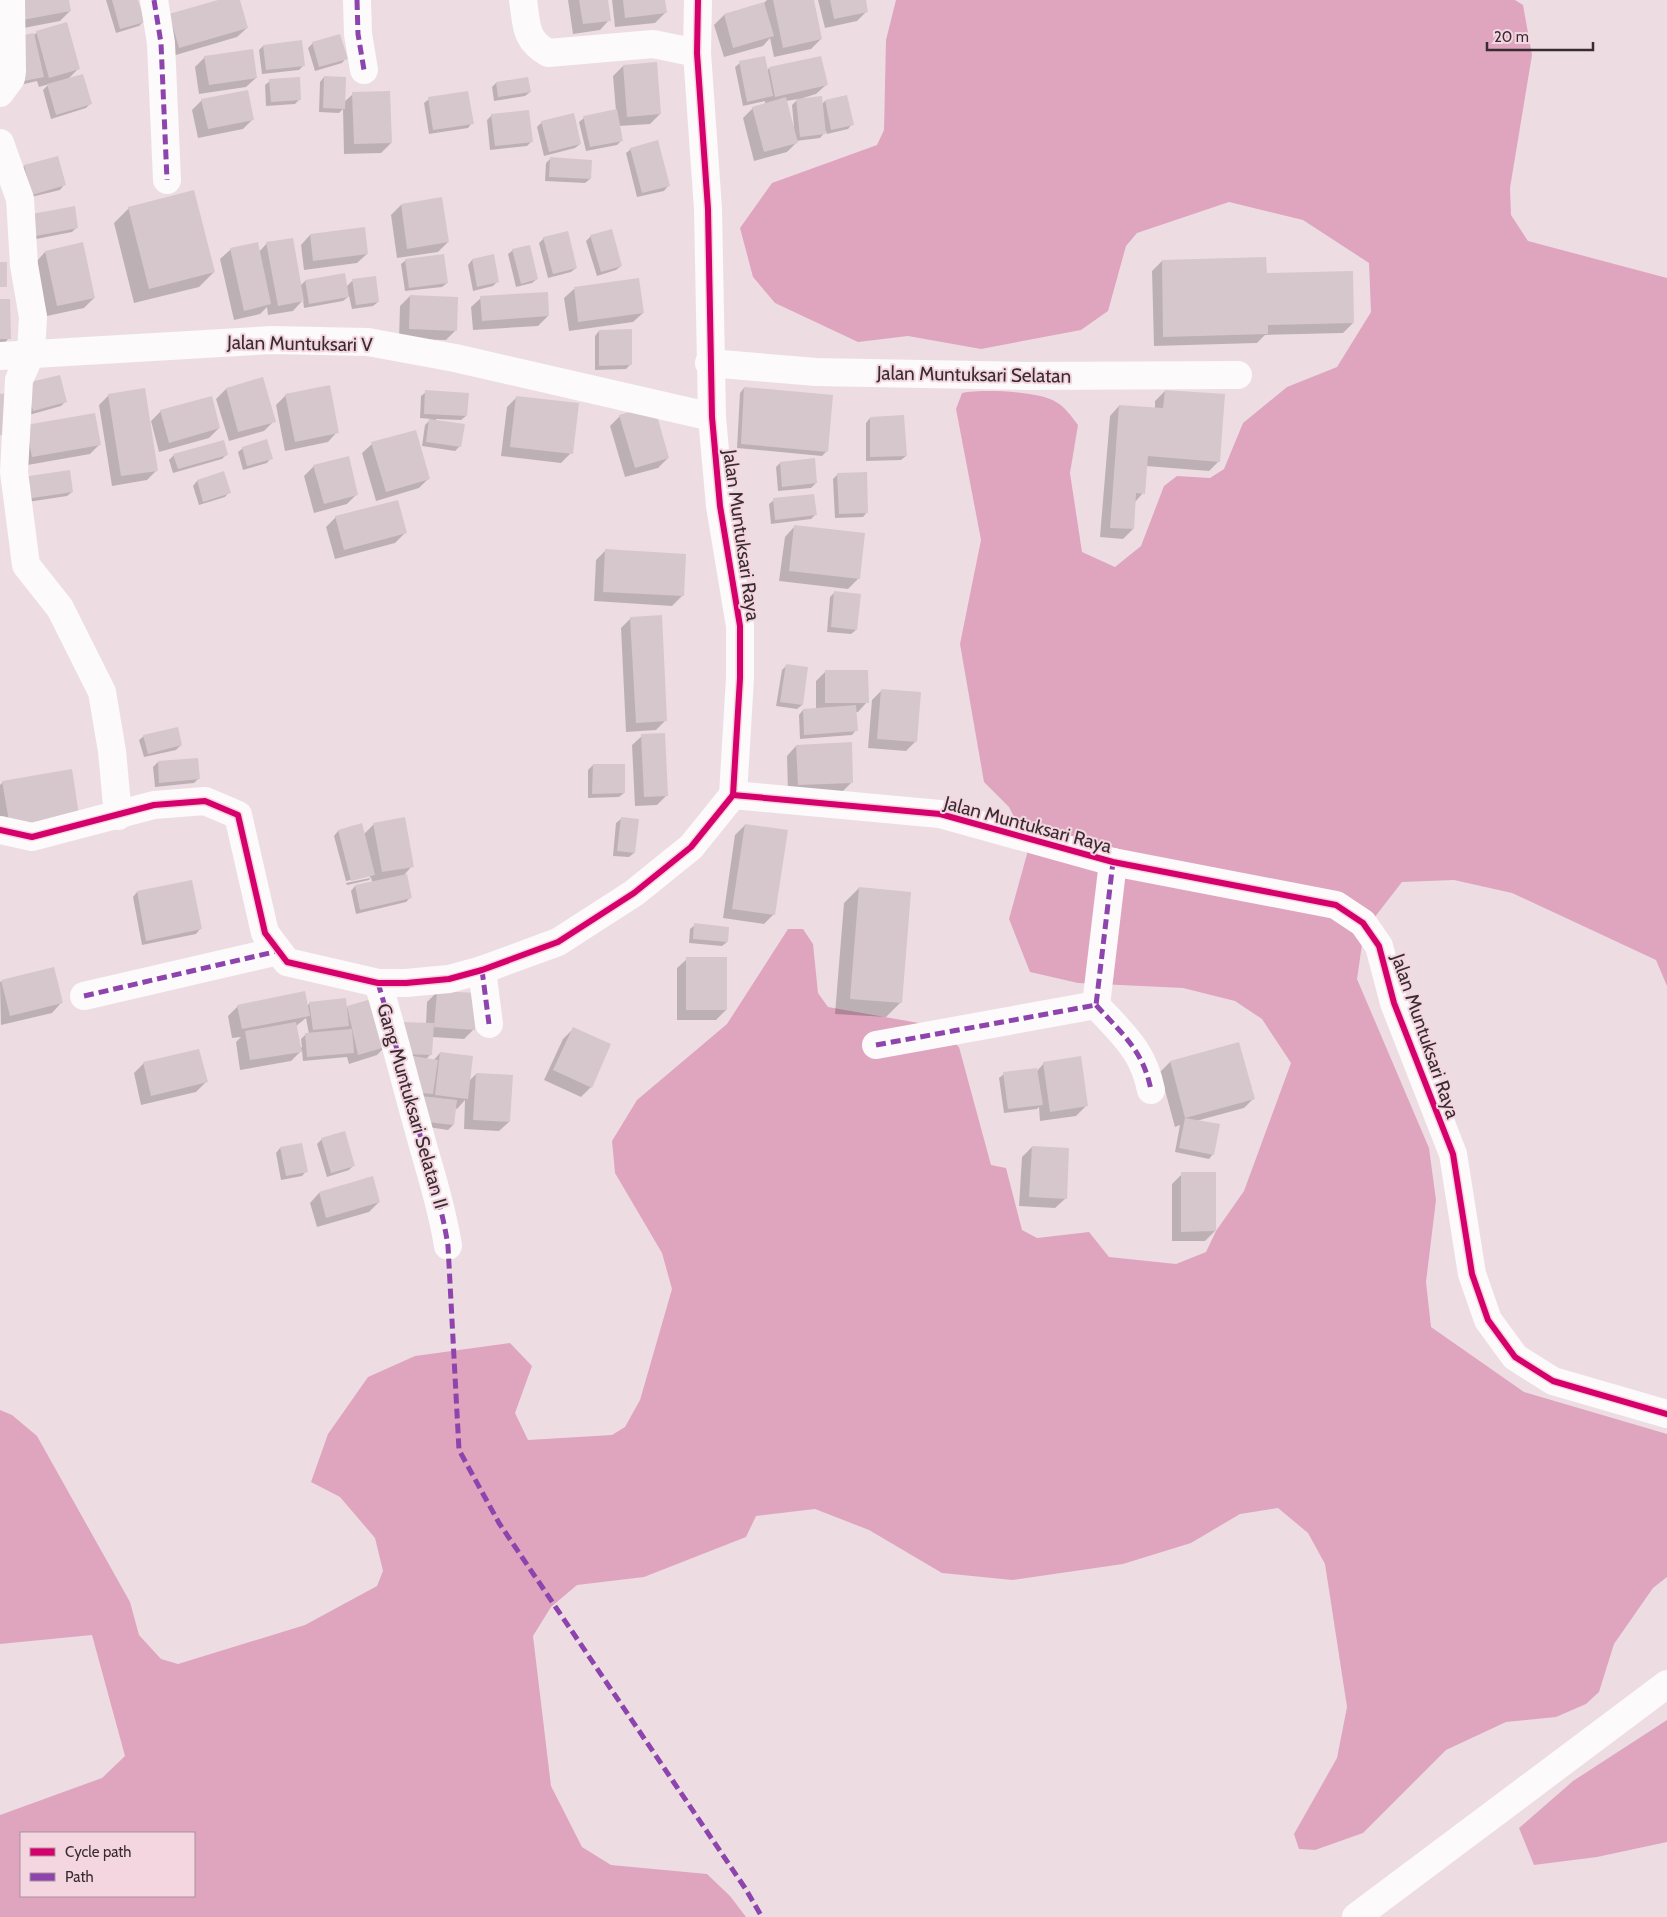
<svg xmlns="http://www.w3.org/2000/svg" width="1667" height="1917" viewBox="0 0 1667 1917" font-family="Cabin,sans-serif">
  <rect width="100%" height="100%" fill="#eddde3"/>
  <g fill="#dfa5bf" fill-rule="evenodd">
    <path d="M896,0h619l8,5 9,50 -22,133 1,27 17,26 139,37v708l-11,-26 -144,-67 -58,-13 -52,2 -38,49 -7,48 72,169 7,52 -10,82 5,45 93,65 143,42v143l-14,11 -39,56 -15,48 -13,12 -30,13 -50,5 -60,28 -83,83 -48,17 -16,-1 -5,-15 43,-76 10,-51 -22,-143 -17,-31 -30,-25 -38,6 -49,29 -68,21 -111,16 -70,-7 -73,-43 -54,-21 -59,7 -10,21 -102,40 -67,8 -26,22 -18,29 18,150 31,61 29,18 96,9 23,22 16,21h-746v-102l102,-37 23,-22 -33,-121 -92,9v-234l12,5 25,21 93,166 9,33 22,24 17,5 127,-39 72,-39 6,-15 -8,-33 -35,-41 -29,-15 17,-48 40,-57 47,-21 95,-13 22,23 -17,47 13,27 84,-5 13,-8 15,-27 32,-111 -10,-36 -47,-80 -3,-32 25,-41 90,-76 61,-95h15l10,15 5,49 10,14 108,19 23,21 32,118 15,3 16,62 15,8 52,-6 20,25 67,7 30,-12 10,-21 28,-40 47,-128 -29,-44 -27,-18 -52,-13 -105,-5 -48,-11 -21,-53 18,-65 -3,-17 -15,-30 -25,-25 -24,-138 21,-104 -25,-131 6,-16c21,-4 76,-2 94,9 9,5 16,15 22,23l-8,48 12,79 33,15 26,-21 23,-60 13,-10 33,2 14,-9 19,-46 44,-36 50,-20 34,-55 -2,-49 -66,-43 -74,-18 -92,31 -11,13 -18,65 -27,19 -100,19 -73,-13 -50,6 -83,-39 -22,-26 -13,-49 32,-45 105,-38 7,-15 2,-90zM21,1833h173v63h-173z"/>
    <polygon points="1667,1720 1667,1842 1597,1857 1534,1865 1519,1828 1573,1781"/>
  </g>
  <g fill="#0003" fill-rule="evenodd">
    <polygon points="4,0 68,0 70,11 60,21 8,31"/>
    <polygon points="106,0 137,0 143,22 139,26 116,33"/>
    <polygon points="222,0 239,0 247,28 237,37 169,57 160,25"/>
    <polygon points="568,0 607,0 609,20 600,30 573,34"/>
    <polygon points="612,0 664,0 665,13 655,23 615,27"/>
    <polygon points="767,0 813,0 821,39 811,49 774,57 770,38 763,46 724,57 714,25 724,15 763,4"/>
    <polygon points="818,0 864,0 867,11 857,21 825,28"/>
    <polygon points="66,24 79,68 68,79 90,104 86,108 51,119 43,90 49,84 39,87 37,81 20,85 33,36 36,33"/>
    <polygon points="313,43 346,58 342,63 315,71 308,48"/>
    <polygon points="263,46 304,65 299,70 262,74 259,50"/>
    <polygon points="205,57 256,78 246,87 199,94 195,67"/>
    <path d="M740,63l27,8 2,-3 57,17 -10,9 -13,4v1l18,6 4,-4 21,-4 6,27 -4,5 -21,5 -1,-3 -6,7 -24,3v2l-9,9 -33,9 -11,-43 10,-10 12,-4v-3l-22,5 -8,-39zM798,99l-6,6 2,22h-2l-6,-26z"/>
    <polygon points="623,66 660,114 650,124 619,126 622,140 617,145 586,151 579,122 584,118 616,111 613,76"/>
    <polygon points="324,77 344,102 353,94 391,143 381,153 344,154 343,109 339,113 319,112 320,82"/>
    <polygon points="270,81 300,99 295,104 266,106 265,85"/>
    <polygon points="496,83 530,92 525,96 494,101 492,87"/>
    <polygon points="429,99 472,123 468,128 429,134 424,103"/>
    <polygon points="202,100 253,119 243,129 198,138 192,110"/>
    <polygon points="492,115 531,142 527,146 490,150 487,120"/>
    <polygon points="542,122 580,144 575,148 544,156 537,127"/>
    <polygon points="631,149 668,186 664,191 637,197 626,153"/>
    <polygon points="551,158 590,179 585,183 545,181 546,163"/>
    <polygon points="24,166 64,185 60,190 27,198 20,171"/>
    <polygon points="401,205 448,242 438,252 397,258 391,215"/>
    <polygon points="129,208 214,272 199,287 134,303 114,223"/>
    <polygon points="28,219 77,227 72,232 31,240"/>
    <polygon points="310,235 367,254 357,263 304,270 301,245"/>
    <polygon points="591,236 621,266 616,270 597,276 586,241"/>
    <polygon points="544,238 576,268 571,272 548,278 539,243"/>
    <polygon points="267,243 300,286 305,281 346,287 352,281 374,277 378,302 373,306 352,309 349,296 343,301 304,308 303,300 293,311 268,315 267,307 260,314 234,320 220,259 230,250 257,244 259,252"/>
    <polygon points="513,250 537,279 532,283 516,287 508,254"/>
    <polygon points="45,252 94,298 84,308 47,316 36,262"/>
    <polygon points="493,255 498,281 493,286 473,291 468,265 472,260"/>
    <polygon points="406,260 447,283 442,287 405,291 401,264"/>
    <polygon points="1162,261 1266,274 1353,323 1343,333 1265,335 1257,343 1154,346 1152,271"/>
    <polygon points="574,289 643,313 633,322 569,331 564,298"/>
    <polygon points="410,296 456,330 446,340 399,339 400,306"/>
    <polygon points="481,298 548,316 538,326 473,330 471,307"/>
    <polygon points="0,300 9,338 0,348"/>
    <polygon points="599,331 631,364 626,369 595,370 595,336"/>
    <polygon points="744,388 827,451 822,456 737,448 740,393"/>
    <polygon points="22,389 65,402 61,406 29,415"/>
    <polygon points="226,389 274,421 264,431 229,441 216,399"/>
    <polygon points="1165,391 1219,461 1209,471 1146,466 1143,493 1135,502 1133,529 1123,539 1100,537 1110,416 1119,406 1155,409 1155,401"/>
    <polygon points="426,392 466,416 461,420 436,419 436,421 460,446 455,451 422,446 425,425 431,419 420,418 421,396"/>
    <polygon points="109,395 157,470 147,480 112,486 99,405"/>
    <polygon points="286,395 337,432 328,442 285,451 276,405"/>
    <polygon points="517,397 571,453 561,463 501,456 507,407"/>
    <polygon points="161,411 219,428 209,438 159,452 151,421"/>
    <polygon points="620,416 668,458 658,468 625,477 610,426"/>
    <polygon points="870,418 906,456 901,460 866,461 866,423"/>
    <polygon points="26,427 100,444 90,454 22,466"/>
    <polygon points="372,444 429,478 419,488 376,501 362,453"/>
    <polygon points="243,448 271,458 267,463 243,470 238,452"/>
    <polygon points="227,454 222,459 173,473 169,460 174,455"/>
    <polygon points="780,463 816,483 811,488 778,491 776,467"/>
    <polygon points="314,466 357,494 347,504 314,513 304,476"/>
    <polygon points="223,473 229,492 225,497 199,505 193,486 197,481"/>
    <polygon points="838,474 867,512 863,517 835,518 833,479"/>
    <polygon points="18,483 72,492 67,496 21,503"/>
    <polygon points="774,500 815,515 811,519 771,524 769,504"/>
    <polygon points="336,517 405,533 395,543 335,559 326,527"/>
    <polygon points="794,527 864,534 858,579 848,589 779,581 785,537"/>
    <polygon points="606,550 682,596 672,606 594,601 596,560"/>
    <polygon points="835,592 856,630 851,634 827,632 830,597"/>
    <polygon points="631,618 666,720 656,730 626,732 621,628"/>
    <polygon points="787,665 802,705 797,709 776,706 782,670"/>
    <polygon points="826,671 867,702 858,712 855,712 856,730 852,735 800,739 799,715 803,710 816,709 816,681"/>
    <polygon points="882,690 916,741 906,751 868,748 872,700"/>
    <polygon points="144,736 181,745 176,750 144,757 139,740"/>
    <polygon points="642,736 667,795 657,805 635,806 632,745"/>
    <polygon points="796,746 852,782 842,792 788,794 787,756"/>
    <polygon points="158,762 199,778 194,783 155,787 153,767"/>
    <polygon points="593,765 624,793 619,797 588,798 588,770"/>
    <polygon points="71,771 0,832 0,785 3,782"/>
    <polygon points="621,819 634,853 629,857 613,856 616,823"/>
    <polygon points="374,824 412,866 405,874 410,898 406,902 356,914 351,891 355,886 372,882 371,877 369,880 347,885 346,883 370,878 370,875 346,881 334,836 338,831 364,834"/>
    <polygon points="745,825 774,914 764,924 723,918 735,835"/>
    <polygon points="859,888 901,1002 886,1017 835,1014 844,903"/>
    <polygon points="137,892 200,929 196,934 142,945 133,897"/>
    <polygon points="695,925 727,942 722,946 689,943 690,929"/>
    <polygon points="687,959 726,1010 716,1020 677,1020 677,968"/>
    <polygon points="2,981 61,1003 52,1013 1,1025 0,982"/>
    <polygon points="437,992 474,1029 464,1039 432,1037 431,1054 426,1059 433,1061 440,1053 469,1081 476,1074 509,1122 499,1131 464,1129 465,1100 457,1109 455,1108 453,1125 448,1130 414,1125 395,1058 426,1024 427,1002"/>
    <path d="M310,1003l36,6 2,-2 39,38 -10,10 -28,9 -2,-7 -44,4 -1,-11 -11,11 -51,9 -4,-28 5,-5 -9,1 -4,-22 10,-10h69zM306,1018l3,16h-3l-5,5 1,8 -2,1 -4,-22z"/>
    <polygon points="573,1029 591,1087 581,1097 544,1080 563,1039"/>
    <polygon points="1170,1062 1254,1098 1244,1108 1196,1121 1213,1154 1209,1159 1175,1152 1180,1125 1175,1127 1160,1072"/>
    <polygon points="144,1063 206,1082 196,1092 141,1105 134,1073"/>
    <polygon points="1044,1063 1086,1106 1076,1116 1040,1121 1039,1107 1037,1109 1004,1113 999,1078 1004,1074 1037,1071"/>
    <polygon points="322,1139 353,1166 349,1170 327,1177 317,1144"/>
    <polygon points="1032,1147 1065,1199 1055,1208 1019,1206 1022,1157"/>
    <polygon points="280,1148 306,1171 302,1176 281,1180 276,1153"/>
    <polygon points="1182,1174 1215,1231 1205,1241 1172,1241 1172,1184"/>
    <polygon points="319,1193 379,1202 369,1212 317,1227 310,1203"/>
  </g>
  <g fill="#d5c7cc">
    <polygon points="15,0 69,0 71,11 17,21"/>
    <polygon points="112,0 138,0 145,22 120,29"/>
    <polygon points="218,0 240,0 248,28 179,48 169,14"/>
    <polygon points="579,0 608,0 611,21 583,24"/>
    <polygon points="623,0 665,0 667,13 625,18"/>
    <polygon points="773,0 814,0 822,39 783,48"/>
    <polygon points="830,0 866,0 868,12 834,19"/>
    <polygon points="764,2 774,36 733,48 724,14"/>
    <polygon points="67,22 80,69 49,78 36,31"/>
    <polygon points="34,33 44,77 24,81 13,37"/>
    <polygon points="340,34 348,59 319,67 312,42"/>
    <polygon points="302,40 305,66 266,70 263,45"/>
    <polygon points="253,49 257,78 209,85 204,56"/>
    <polygon points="765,56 773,96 747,102 739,61"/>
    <polygon points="821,56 828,85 775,97 769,67"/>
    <polygon points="657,62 661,114 627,117 623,65"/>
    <polygon points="83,74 92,104 56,115 47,84"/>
    <polygon points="324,76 346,77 345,109 323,108"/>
    <polygon points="300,77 301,100 271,102 269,79"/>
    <polygon points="528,77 531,92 498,97 496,82"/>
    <polygon points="248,90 254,120 208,129 201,99"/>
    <polygon points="390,91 392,143 354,144 352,92"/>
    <polygon points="468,91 474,124 433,130 428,97"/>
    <polygon points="847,95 854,125 831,130 825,100"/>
    <polygon points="822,96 826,134 800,137 796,99"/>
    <polygon points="786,97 798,143 764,152 752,107"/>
    <polygon points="617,109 623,141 590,147 583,116"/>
    <polygon points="529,110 533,142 495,146 491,114"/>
    <polygon points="574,113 581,144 549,152 541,121"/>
    <polygon points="658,140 670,186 642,193 630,148"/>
    <polygon points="58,156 66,185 32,195 24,165"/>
    <polygon points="550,157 592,160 591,179 549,177"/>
    <polygon points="194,190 215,272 149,289 128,207"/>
    <polygon points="442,197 449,242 407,249 401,204"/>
    <polygon points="75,206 78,228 36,236 32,214"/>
    <polygon points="365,227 368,254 313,261 310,234"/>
    <polygon points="612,229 622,266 601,272 590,235"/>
    <polygon points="568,231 577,268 553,274 543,237"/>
    <polygon points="293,238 304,301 278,306 266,242"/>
    <polygon points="83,242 95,298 57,306 45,251"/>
    <polygon points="258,242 271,304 244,311 230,248"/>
    <polygon points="530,245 538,279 521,284 512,249"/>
    <polygon points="444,254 448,283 409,288 405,259"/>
    <polygon points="494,254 499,282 477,287 472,259"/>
    <polygon points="1266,257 1267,273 1353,271 1354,323 1268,325 1268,334 1163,337 1162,260"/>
    <rect x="0" y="262" width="7" height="25"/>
    <polygon points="345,273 349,297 309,304 305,280"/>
    <polygon points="376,276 379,302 356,305 352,279"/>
    <polygon points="639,278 644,313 578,322 574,287"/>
    <polygon points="548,292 549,316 482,321 480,296"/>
    <polygon points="410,295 458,297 457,331 409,329"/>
    <polygon points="0,299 10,299 11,339 0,339"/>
    <polygon points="632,329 632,365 599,366 599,330"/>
    <polygon points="60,375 67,402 33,411 26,383"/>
    <polygon points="263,377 276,422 238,432 226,388"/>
    <polygon points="330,385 339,433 295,442 285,394"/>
    <polygon points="744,387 833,395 828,452 741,444"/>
    <polygon points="145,388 158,471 121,476 108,394"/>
    <polygon points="425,390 469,393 467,416 424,414"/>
    <polygon points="1165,390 1225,394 1220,462 1148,456 1145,494 1136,493 1134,529 1110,528 1119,405 1163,408"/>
    <polygon points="8,393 9,435 0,435 0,394"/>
    <polygon points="212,396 220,428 169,443 160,410"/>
    <polygon points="516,396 579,403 573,454 510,447"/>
    <polygon points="654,405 669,458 635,468 619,415"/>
    <polygon points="95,413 101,445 32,457 26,425"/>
    <polygon points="904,415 907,456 870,457 870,417"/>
    <polygon points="429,419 465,424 461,447 426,442"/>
    <polygon points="416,430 430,479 386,492 371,442"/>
    <polygon points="267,439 273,459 247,466 242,447"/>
    <polygon points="224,440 228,455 178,469 173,454"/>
    <polygon points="349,456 358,495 324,504 313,465"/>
    <polygon points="815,458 817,483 782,487 780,462"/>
    <polygon points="70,470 73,492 26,499 22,477"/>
    <polygon points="224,471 231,493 203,502 197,480"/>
    <polygon points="867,472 868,513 839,514 837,473"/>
    <polygon points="814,494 817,515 775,520 773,498"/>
    <polygon points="398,500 407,533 344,550 335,516"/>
    <polygon points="794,525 865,533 860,579 789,571"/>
    <polygon points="605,549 686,554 684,596 603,592"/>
    <polygon points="834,591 861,594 857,630 831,627"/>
    <polygon points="662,615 667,721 636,723 630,617"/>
    <polygon points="786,664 808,667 803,705 780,702"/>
    <polygon points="825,670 868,670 869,703 825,703"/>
    <polygon points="881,689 921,692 917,742 877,739"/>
    <polygon points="856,705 858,731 804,735 803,709"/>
    <polygon points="178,727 182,745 148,754 143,735"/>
    <polygon points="665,733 668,796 644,797 641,734"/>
    <polygon points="852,742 853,783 798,785 796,745"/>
    <polygon points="198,758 200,779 159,783 158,761"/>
    <polygon points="593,764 625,764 625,793 592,794"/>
    <polygon points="72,769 79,815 10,827 2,781"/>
    <polygon points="405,817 414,867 382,872 373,823"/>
    <polygon points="621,817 639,819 635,853 617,851"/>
    <polygon points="362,823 375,875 351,881 338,830"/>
    <polygon points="745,824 788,830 775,915 732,909"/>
    <polygon points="407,874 412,898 360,910 355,885"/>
    <polygon points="192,880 202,929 146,941 137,891"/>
    <polygon points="859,887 911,892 902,1003 850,999"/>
    <polygon points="694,923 729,927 728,942 693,939"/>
    <rect x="686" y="957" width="41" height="53"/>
    <polygon points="54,967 63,1003 10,1016 1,980"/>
    <polygon points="305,991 310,1016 242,1029 237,1005"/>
    <polygon points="437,991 478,993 475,1030 434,1027"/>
    <polygon points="346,998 349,1026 313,1030 309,1002"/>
    <polygon points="375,998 389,1046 358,1055 347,1006"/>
    <polygon points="296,1022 302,1052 250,1060 245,1031"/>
    <polygon points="401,1022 434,1023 432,1055 400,1054"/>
    <polygon points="573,1027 611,1044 592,1088 553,1070"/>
    <polygon points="352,1029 354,1053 307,1057 305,1033"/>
    <polygon points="1239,1042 1255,1099 1185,1118 1170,1061"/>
    <polygon points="199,1049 208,1082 151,1096 143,1062"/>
    <polygon points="440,1052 473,1056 468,1099 435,1095"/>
    <polygon points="413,1056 438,1060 433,1094 409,1092"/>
    <polygon points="1081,1056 1088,1106 1050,1112 1043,1062"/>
    <polygon points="1037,1068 1043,1105 1008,1109 1003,1072"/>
    <polygon points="476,1073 513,1075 510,1122 473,1120"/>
    <polygon points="421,1096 457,1100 454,1125 418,1121"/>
    <polygon points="1185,1118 1220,1124 1214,1155 1179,1148"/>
    <polygon points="345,1131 355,1166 331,1173 321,1138"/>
    <polygon points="302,1143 308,1172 286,1176 280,1147"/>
    <polygon points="1032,1146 1069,1148 1067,1199 1029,1197"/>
    <polygon points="1181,1172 1216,1172 1216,1231 1181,1232"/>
    <polygon points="373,1176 380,1202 326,1218 319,1192"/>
  </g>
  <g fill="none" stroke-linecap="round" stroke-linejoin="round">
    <g stroke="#fcfafb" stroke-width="28">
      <polyline points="154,0 161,43 167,180"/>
      <polyline points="357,0 358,34 364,70"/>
      <path d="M523,0c4,25 1,39 25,53l105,-9 44,9"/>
      <polyline points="698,0 697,53 708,209 712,417 720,506 740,626 740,678 733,795"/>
      <polyline points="0,93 11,78 12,71 11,0"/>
      <polyline points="0,143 20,199 24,265 33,317 31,353 19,380 14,472 26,565 60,608 102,692 112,751 118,816"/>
      <polyline points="0,356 272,340 368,342 455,358 712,417"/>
      <polyline points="709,363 816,372 1025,376 1238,375"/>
      <polyline points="733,795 940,814 1113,862 1336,905 1363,923 1379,946 1394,1003 1453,1154 1472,1274 1488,1320 1515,1357 1553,1381 1667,1414"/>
      <polyline points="0,830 32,837 154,805 205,801 238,815 265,933 287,962 378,983 406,983 449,979 482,970 558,942 634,893 691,847 733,795"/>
      <polyline points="482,970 489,1024"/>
      <path d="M378,983c15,49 27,99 41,148 10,38 23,75 29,115"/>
      <polyline points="84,996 278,951"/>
      <path d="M1096,1005c27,30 47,45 55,85"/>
      <polyline points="876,1045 1096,1005 1113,862"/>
      <polyline points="1356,1917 1667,1684"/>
    </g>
    <g stroke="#8e44ad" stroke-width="5" stroke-dasharray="10 5" stroke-linecap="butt">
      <polyline points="154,0 161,43 167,180"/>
      <polyline points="357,0 358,34 364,70"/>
      <polyline points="482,970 489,1024"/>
      <path d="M378,983c15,49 27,99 41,148 10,38 23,75 29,115l11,204 40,73 246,365 17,29"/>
      <polyline points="84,996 278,951"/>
      <path d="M1096,1005c27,30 47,45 55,85"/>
      <polyline points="876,1045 1096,1005 1113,862"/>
    </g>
    <g stroke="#f4d6e1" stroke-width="9">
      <g id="cycleway">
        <polyline points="698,0 697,53 708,209 712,417 720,506 740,626 740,678 733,795"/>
        <polyline points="733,795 940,814 1113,862 1336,905 1363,923 1379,946 1394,1003 1453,1154 1472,1274 1488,1320 1515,1357 1553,1381 1667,1414"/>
        <polyline points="0,830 32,837 154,805 205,801 238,815 265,933 287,962 378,983 406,983 449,979 482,970 558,942 634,893 691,847 733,795"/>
      </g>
    </g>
    <use href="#cycleway" stroke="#d6006c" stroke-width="6"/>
  </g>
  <g text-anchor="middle" stroke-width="4" stroke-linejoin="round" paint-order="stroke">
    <g font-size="19" fill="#382c31" stroke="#f4d6e1">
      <text transform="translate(300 343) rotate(1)" y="7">Jalan Muntuksari V</text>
      <text transform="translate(974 374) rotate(1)" y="7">Jalan Muntuksari Selatan</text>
      <text transform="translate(742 535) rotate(82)" y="7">Jalan Muntuksari Raya</text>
      <text transform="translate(1028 824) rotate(15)" y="7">Jalan Muntuksari Raya</text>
      <text transform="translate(1426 1036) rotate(71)" y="7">Jalan Muntuksari Raya</text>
      <text transform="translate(413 1106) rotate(74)" y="7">Gang Muntuksari Selatan II</text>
    </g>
  </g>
  <rect x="20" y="1832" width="175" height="65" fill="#f4d6e1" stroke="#a9929b"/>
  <rect x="30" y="1848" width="25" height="8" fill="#d6006c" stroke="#a9929b"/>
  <text x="65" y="1857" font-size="15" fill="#382c31">Cycle path</text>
  <rect x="30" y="1873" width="25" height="8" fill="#8e44ad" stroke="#a9929b"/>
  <text x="65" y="1882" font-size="15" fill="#382c31">Path</text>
  <path d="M1487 42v8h106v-8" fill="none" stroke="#382c31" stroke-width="2.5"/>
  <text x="1494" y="42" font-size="15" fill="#382c31" stroke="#f4d6e1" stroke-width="4" paint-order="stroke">20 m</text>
</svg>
